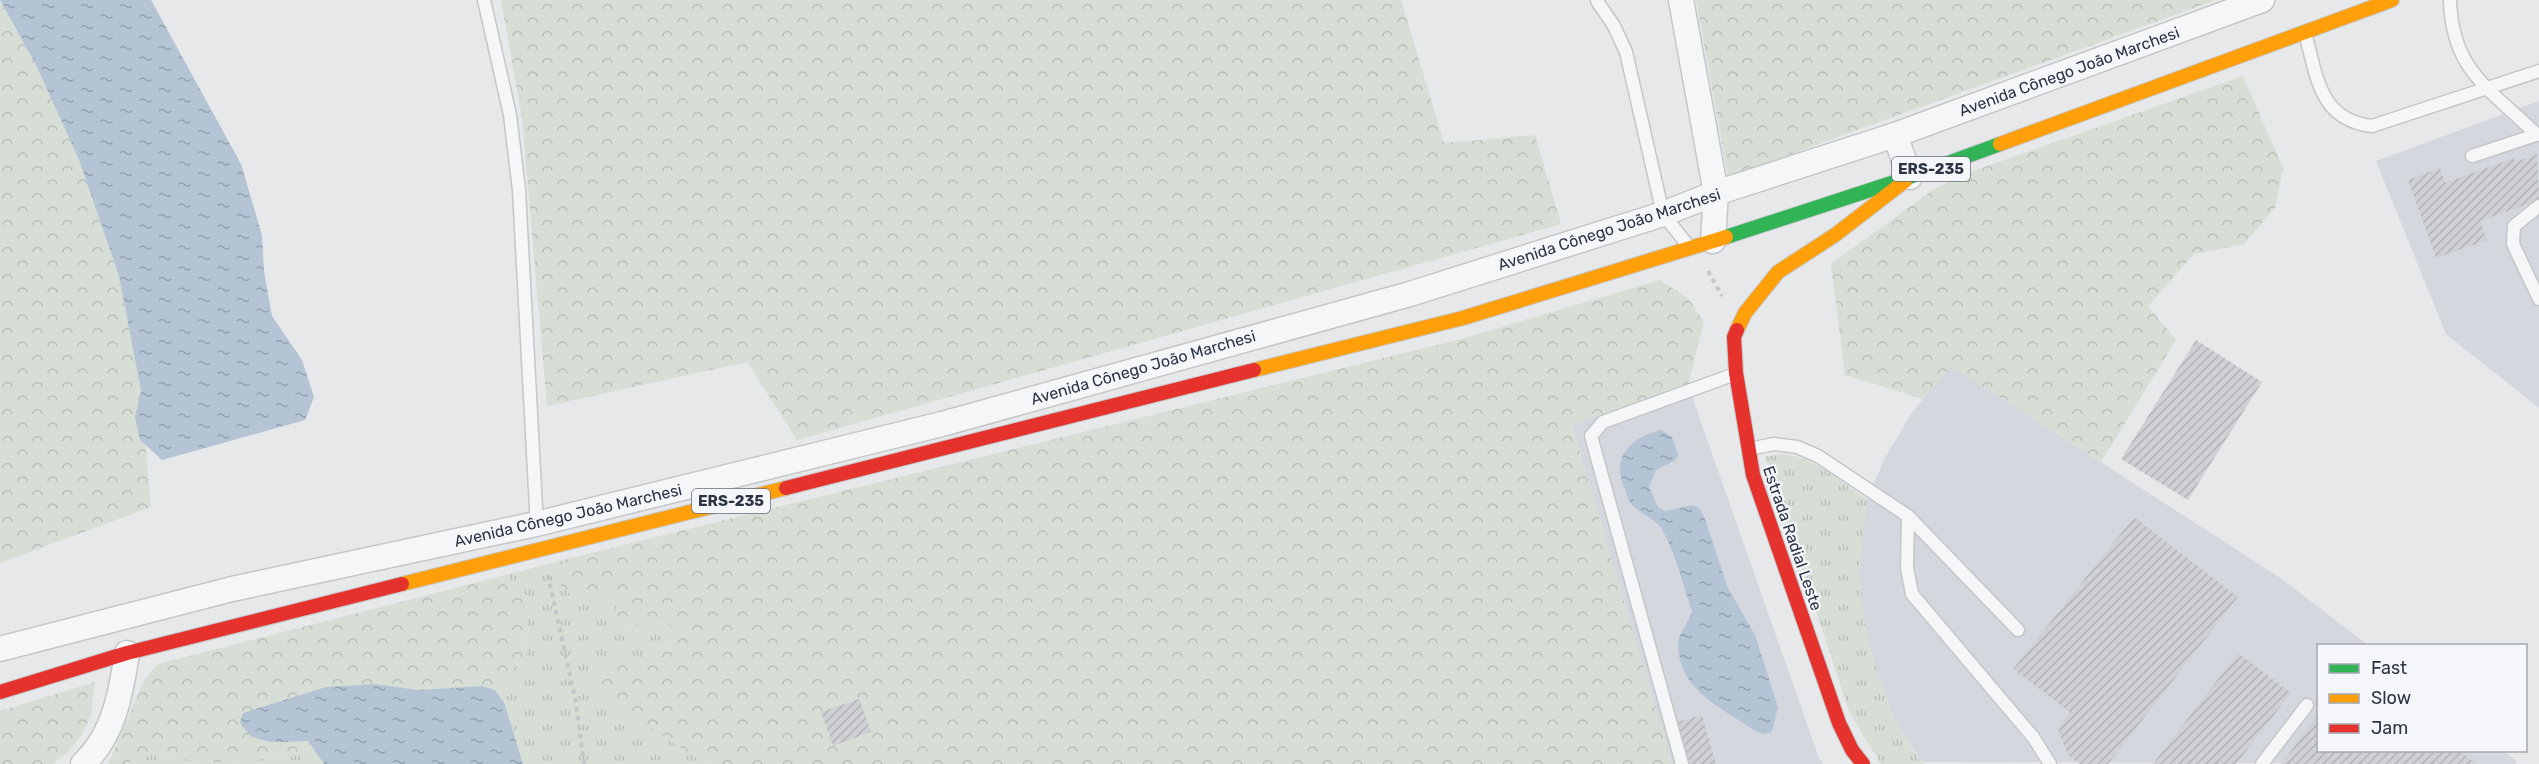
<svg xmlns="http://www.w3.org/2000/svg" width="2539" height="764" viewBox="0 0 2539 764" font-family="Rubik,sans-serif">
  <defs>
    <pattern id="grass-tufts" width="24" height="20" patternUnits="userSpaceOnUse" patternTransform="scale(1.5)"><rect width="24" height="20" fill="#d6ded6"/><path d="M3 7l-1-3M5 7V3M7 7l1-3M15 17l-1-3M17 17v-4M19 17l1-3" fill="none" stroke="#b8bfb9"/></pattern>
    <pattern id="forest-crowns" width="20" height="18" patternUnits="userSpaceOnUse" patternTransform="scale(1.5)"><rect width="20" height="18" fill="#d6ded6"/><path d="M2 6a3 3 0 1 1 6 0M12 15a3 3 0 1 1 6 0" fill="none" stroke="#b8bfb9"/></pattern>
    <pattern id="water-ripples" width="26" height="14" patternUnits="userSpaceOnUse" patternTransform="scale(1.5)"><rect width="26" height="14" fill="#b4c4d5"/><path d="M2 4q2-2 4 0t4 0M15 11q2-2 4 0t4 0" fill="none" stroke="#93a0af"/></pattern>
    <pattern id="building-hatch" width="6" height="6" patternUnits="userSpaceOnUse" patternTransform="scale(1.5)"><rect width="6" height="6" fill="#ced0d3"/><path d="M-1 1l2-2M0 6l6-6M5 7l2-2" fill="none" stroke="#b1b3b6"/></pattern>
  </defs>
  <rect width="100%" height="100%" fill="#e6e8ea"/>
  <g fill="#d4d7dd">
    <polygon points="2539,101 2539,408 2446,334 2376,161"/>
    <polygon points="1950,365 2279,577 2368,645 2318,646 2318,750 2503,751 2517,761 2515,764 1922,762 1895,721 1878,675 1863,621 1859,573 1864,506 1885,458 1911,414"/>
    <polygon points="1688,385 1819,758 1823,764 1672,764 1572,425"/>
  </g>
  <g fill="url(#grass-tufts)">
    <path d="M1779,454c34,1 61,27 88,46l-8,73 6,51 13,51 17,46 26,41 5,2h-45l-31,-50 -85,-257z"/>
    <polygon points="563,560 617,597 625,627 663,623 673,628 662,649 588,674 706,764 523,764 504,702 495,690 526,655 528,597 506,575"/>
    <polygon points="308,741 324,764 129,764 135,752 215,763 296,756"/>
  </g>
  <g fill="url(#forest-crowns)">
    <polygon points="501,0 1401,0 1444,143 1535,135 1561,224 797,440 747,362 547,406 522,118"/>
    <polygon points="1696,0 2216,0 1728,177"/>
    <polygon points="0,1 37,67 79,160 119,276 141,391 151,507 0,563"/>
    <polygon points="2243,76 2283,168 2275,208 2244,244 2194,254 2148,306 2176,340 2101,462 1951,366 1923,399 1845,375 1831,264 1934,189 1976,170"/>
    <polygon points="1660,280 1689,299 1704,322 1688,385 1572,425 1672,764 706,764 595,692 587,674 662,649 673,628 663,623 625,627 615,618 617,597 571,595 559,583 563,560 1461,339"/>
    <polygon points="506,575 528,597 526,655 495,690 482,686 418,690 376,684 260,741 308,741 296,756 215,763 135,752 129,764 108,764 144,680 158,664"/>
    <polygon points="95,682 91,714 82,735 66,754 53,764 0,764 0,711"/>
  </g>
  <g fill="url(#water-ripples)">
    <polygon points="0,0 151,0 241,164 262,235 264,271 272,316 302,360 314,397 305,420 162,460 140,440 135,417 141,391 119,276 79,160 37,67"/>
    <path d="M1661,430l11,7 6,17 -2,6 -20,10 -7,17 9,20 7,4 27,-6 7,3 6,11 23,69 27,47 23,72 -6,25 -7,2 -8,-2c-35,-24 -80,-42 -79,-90 1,-8 11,-22 14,-30 -9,-28 -16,-57 -30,-83 -6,-10 -21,-15 -29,-23 -4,-4 -6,-11 -8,-16 -15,-34 6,-52 36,-60z"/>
    <path d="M376,684l42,6 64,-4 13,4 9,12 19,62h-199l-16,-23c-27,0 -54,8 -68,-19l3,-9 83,-26z"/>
  </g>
  <g fill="url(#building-hatch)">
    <polygon points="2537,154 2539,200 2480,221 2487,240 2436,258 2408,180 2440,168 2445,183 2514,158 2515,162"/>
    <polygon points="2196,340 2262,382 2188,500 2121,459"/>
    <polygon points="2134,517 2238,597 2108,764 2080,764 2068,755 2058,729 2070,712 2013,669"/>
    <polygon points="2238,653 2291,693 2236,764 2153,764"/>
    <polygon points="859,699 871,732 833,746 821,712"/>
    <polygon points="1702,715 1716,764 1690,764 1678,722"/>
    <polygon points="2318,715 2318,750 2367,750 2372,754 2375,750 2459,750 2476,764 2281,764"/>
  </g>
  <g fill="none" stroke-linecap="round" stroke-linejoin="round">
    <g stroke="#c4c6c8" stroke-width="15">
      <g id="lane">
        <polyline points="484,0 510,115 519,190 537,527"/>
        <path d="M2450,0c2,72 41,89 87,135"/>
        <polyline points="1597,1 1614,26 1626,52 1663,214 1690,248"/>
        <path d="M2305,33c12,43 14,87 67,93l167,-55"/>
        <polyline points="2472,156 2539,134"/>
        <polyline points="2539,206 2514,226 2513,244 2539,299"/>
        <polyline points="1749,449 1774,444 1797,447 1818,456 1908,516 2018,630"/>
        <polyline points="1908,516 1907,568 1912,594 2033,737 2050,764"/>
        <polyline points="1682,764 1591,436 1603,422 1735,374"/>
        <polyline points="2262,764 2307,705"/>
      </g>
    </g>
    <g stroke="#c4c6c8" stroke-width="27">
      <g id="street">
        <polyline points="1681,0 1716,193 1713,241"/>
        <polyline points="1895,135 1910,177"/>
        <polyline points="0,649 232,589 536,524 942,424 1410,294 1663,214 1716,193 1895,135 2262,0"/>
        <path d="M83,764c31,-29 38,-71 44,-111"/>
      </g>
    </g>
    <g stroke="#c4c6c8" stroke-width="16">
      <polyline id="fast" points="1726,237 1910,177 2000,144"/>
    </g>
    <g stroke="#c4c6c8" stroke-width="16">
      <g id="slow">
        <polyline points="2000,144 2392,0"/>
        <polyline points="1737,330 1745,313 1778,272 1835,235 1905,181"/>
        <polyline points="1254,370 1463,318 1726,237"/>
        <polyline points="402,584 786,488"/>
      </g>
    </g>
    <g stroke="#c4c6c8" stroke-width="16">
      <g id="jam">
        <polyline points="1737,330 1734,337 1736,373 1753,475 1839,723 1852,750 1863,764"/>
        <polyline points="786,488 1254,370"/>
        <polyline points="0,692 127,653 402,584"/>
      </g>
    </g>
    <g stroke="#c5c6ca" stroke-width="4" stroke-dasharray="4.5 4.5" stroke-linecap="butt">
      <polyline points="1708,271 1722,296"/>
      <polyline points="548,575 576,703 584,764"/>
    </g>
    <use href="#lane" stroke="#f5f6f7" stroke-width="12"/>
    <use href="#street" stroke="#f5f6f7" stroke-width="24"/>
    <use href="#fast" stroke="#30b455" stroke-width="14"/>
    <use href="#slow" stroke="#ff9f0a" stroke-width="14"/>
    <use href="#jam" stroke="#e5322d" stroke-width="14"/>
  </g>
  <g text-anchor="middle" stroke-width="4.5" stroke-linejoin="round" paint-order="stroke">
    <g fill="#f4f6f9" stroke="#676e7b" stroke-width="1.5">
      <rect x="1892" y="157" width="78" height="24" rx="4.5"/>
      <rect x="692" y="489" width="78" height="24" rx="4.5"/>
    </g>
    <g font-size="15" font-weight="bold" fill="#2b3445">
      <text x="1931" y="174">ERS-235</text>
      <text x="731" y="506">ERS-235</text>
    </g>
    <g font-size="16" fill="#2b3445" stroke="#f4f6f9">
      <text transform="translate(2069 71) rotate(-20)" y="6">Avenida Cônego João Marchesi</text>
      <text transform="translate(1609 229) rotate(-18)" y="6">Avenida Cônego João Marchesi</text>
      <text transform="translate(1143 367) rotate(-16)" y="6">Avenida Cônego João Marchesi</text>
      <text transform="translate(568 515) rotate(-13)" y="6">Avenida Cônego João Marchesi</text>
      <text transform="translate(1793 538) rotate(71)" y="6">Estrada Radial Leste</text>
    </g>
  </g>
  <rect x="2317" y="644" width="210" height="108" fill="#f4f6f9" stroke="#a4a8b1" stroke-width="1.5"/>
  <rect x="2329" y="664" width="30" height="9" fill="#30b455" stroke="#a4a8b1" stroke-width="1.5"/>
  <text x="2371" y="674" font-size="18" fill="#2b3445">Fast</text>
  <rect x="2329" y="694" width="30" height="9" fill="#ff9f0a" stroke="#a4a8b1" stroke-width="1.5"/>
  <text x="2371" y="704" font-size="18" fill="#2b3445">Slow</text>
  <rect x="2329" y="724" width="30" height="9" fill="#e5322d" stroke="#a4a8b1" stroke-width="1.5"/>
  <text x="2371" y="734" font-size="18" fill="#2b3445">Jam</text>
</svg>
